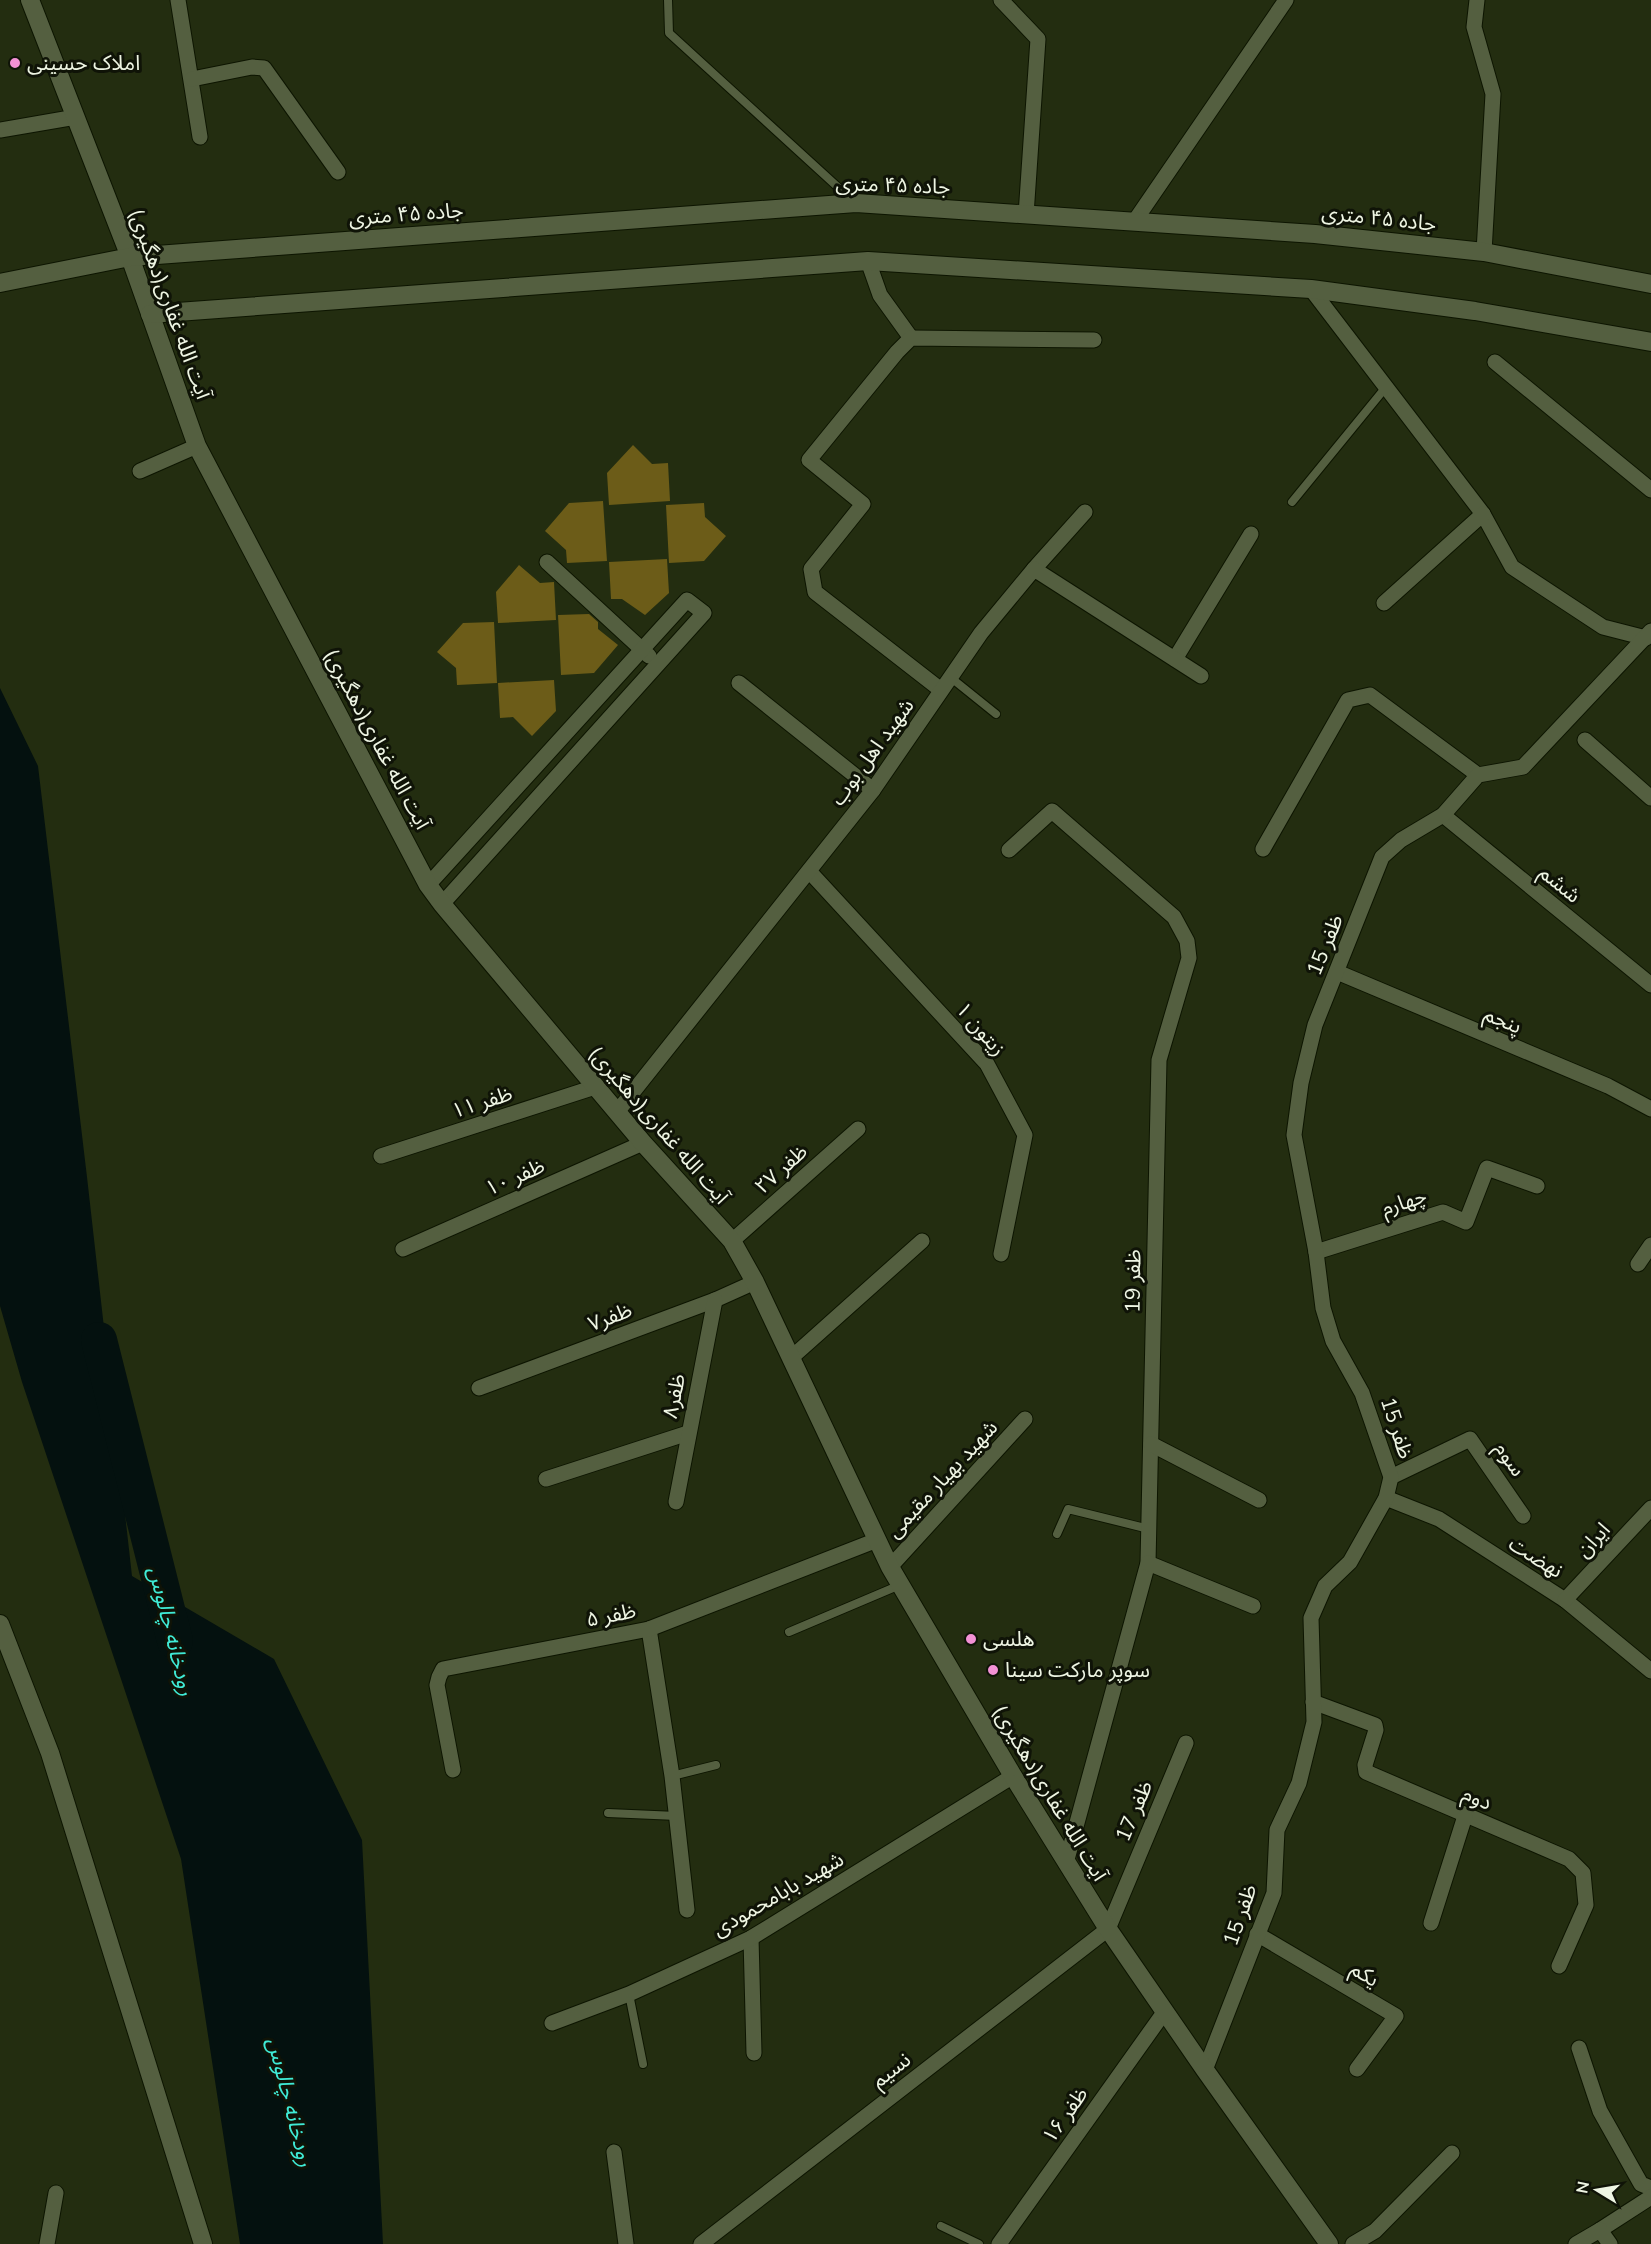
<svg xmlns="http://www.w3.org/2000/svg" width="1651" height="2244" viewBox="0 0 1651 2244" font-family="'Nunito Sans','Noto Sans Arabic',sans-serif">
  <rect width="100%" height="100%" fill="#232d10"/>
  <polygon fill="#04110f" points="0,688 38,766 87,1177 132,1576 274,1659 362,1840 383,2244 240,2244 181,1859 22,1382 0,1306"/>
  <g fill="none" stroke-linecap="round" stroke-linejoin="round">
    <polyline stroke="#04110f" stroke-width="36" points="99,1340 175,1641"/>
  </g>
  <g fill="#6c5c18">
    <polygon points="633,445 652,464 668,463 670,501 609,505 607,473"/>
    <polygon points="603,501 607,561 567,563 566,550 545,531 569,503"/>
    <polygon points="704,503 705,517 726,536 704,561 669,563 666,505"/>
    <polygon points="667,559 669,593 645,615 622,599 611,599 609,562"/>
    <polygon points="519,565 540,583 554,582 556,620 498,623 496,592"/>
    <polygon points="589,614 598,622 598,629 618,645 594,673 561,675 558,615"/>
    <polygon points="494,622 497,683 457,685 456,668 437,652 463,623"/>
    <polygon points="554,680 556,711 532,736 513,717 500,718 498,683"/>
  </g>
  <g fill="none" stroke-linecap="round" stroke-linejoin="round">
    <g stroke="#0d1500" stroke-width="10">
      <g id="lane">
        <polyline points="668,0 669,33 852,200"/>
        <polyline points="1292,502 1386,387"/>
        <polyline points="950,677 996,714"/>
        <polyline points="1057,1534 1068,1509 1149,1529"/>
        <polyline points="789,1632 900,1585"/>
        <polyline points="672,1776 716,1765"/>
        <polyline points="608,1813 677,1816"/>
        <polyline points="629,1994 643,2064"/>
        <polyline points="941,2226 979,2244"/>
      </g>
    </g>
    <g stroke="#0d1500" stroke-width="17">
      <g id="street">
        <polyline points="178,0 200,137"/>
        <polyline points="1001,0 1038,39 1026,215"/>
        <polyline points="1477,0 1474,27 1493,94 1484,252"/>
        <polyline points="192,79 252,67 264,68 338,172"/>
        <polyline points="0,130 76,117"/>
        <polyline points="1134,222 1286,0"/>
        <polyline points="868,261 880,295 911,338"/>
        <polyline points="1311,289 1483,514 1512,567 1603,627 1646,638"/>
        <polyline points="1495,362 1651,490"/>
        <polyline points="140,471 197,446"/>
        <polyline points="547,562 649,656"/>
        <polyline points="1034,569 1085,512"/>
        <polyline points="1384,603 1483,514"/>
        <polyline points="1175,659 1251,534"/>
        <polyline points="739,683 873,790"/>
        <polyline points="941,690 815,592 811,569 863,504 809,460 897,352 911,338 1094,340"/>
        <polyline points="1585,740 1651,798"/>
        <polyline points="1443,815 1651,985"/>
        <polyline points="1263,849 1348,700 1370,695 1478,775"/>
        <polyline points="1009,850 1052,811 1174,917 1187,941 1189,958 1159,1060 1148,1563 1066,1863"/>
        <polyline points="809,871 987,1064 1025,1135 1001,1254"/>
        <polyline points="428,885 687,600 704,613 442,904"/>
        <polyline points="1337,972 1608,1086 1651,1109"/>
        <polyline points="617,1112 873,790 981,633 1034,569 1201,676"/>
        <polyline points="381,1156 595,1087"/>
        <polyline points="732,1241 858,1129"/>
        <polyline points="403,1249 643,1143"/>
        <polyline points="1316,1252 1443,1212 1466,1222 1487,1168 1537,1186"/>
        <polyline points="1638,1264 1651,1245"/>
        <polyline points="791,1358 922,1241"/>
        <polyline points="479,1388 715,1300 755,1282"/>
        <polyline points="1151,1444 1259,1500"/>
        <polyline points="1391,1477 1470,1439 1523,1516"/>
        <polyline points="546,1479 688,1433"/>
        <polyline points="1386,1498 1439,1519 1565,1600 1651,1671"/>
        <polyline points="676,1502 715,1300"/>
        <polyline points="1148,1563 1253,1606"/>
        <polyline points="890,1567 1025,1419"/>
        <polyline points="1565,1600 1651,1508"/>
        <polyline points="649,1629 672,1776 687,1910"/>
        <polyline points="1313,1702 1375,1725 1376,1730 1365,1765 1366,1772 1569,1859 1583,1873 1586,1905 1559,1966"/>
        <polyline points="453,1770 437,1685 439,1677 443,1669 649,1629 877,1540"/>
        <polyline points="1431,1923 1465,1816"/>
        <polyline points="1257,1934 1396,2016 1357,2069"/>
        <polyline points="751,1938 754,2053"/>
        <polyline points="552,2023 629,1994 751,1938 1013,1776"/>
        <polyline points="1579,2048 1600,2111 1641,2184 1651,2188"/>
        <polyline points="1205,2070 1274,1893 1277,1830 1299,1783 1314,1722 1311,1618 1325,1586 1350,1562 1386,1498 1391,1477 1362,1393 1333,1341 1323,1308 1316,1252 1294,1135 1301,1083 1315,1025 1382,857 1401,840 1443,815 1478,775 1523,767 1651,631"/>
        <polyline points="614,2152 626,2244"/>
        <polyline points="1600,2230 1651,2197"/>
        <polyline points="47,2244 56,2193"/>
        <polyline points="701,2244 1108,1929 1186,1743"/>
        <polyline points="999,2244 1165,2011"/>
        <polyline points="1353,2244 1375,2231 1452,2153"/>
        <polyline points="1576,2244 1600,2230 1610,2244"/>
      </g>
    </g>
    <g stroke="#0d1500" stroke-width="20">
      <g id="secondary">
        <polyline points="30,0 130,257 197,446 428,885 442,904 643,1143 732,1241 755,1282 890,1567 1013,1776 1108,1929 1205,2070 1329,2244"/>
        <polyline points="0,283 130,257 856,203 1315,234 1484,252 1651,284"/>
        <polyline points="150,314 868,261 1311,289 1475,311 1651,342"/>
        <polyline points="0,1624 50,1753 203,2244"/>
      </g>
    </g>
    <use href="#lane" stroke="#545f40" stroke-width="8"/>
    <use href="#street" stroke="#545f40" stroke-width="15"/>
    <use href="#secondary" stroke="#545f40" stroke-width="18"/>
  </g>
  <g fill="#f391d5" stroke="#0f1307" stroke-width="2">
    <circle cx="15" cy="63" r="6"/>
    <circle cx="971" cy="1639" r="6"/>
    <circle cx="993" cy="1670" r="6"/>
  </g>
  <g text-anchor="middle" stroke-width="6" stroke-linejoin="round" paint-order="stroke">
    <g font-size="21" fill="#eef5e3" stroke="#0f1307" text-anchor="start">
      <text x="27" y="70">املاک حسینی</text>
      <text x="983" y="1646">هلسی</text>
      <text x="1005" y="1677">سوپر مارکت سینا</text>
    </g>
    <g font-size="21" fill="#eef5e3" stroke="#0f1307">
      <text transform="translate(893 185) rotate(2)" y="7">جاده ۴۵ متری</text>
      <text transform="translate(406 214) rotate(-4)" y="7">جاده ۴۵ متری</text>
      <text transform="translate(1379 218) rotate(6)" y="7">جاده ۴۵ متری</text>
      <text transform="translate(170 304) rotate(70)" y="7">آیت الله غفاری(دهگیری)</text>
      <text transform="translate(377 739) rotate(62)" y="7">آیت الله غفاری(دهگیری)</text>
      <text transform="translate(872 752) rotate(-54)" y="7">شهید اهل بوب</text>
      <text transform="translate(1560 884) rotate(39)" y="7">ششم</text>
      <text transform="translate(1325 945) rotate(-68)" y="7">ظفر 15</text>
      <text transform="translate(1503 1020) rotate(23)" y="7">پنجم</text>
      <text transform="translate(981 1029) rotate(49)" y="7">زیتون ۱</text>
      <text transform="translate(482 1102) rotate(-18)" y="7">ظفر ۱۱</text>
      <text transform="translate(659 1125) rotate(49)" y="7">آیت الله غفاری(دهگیری)</text>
      <text transform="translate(781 1169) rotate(-42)" y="7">ظفر ۲۷</text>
      <text transform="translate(515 1177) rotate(-24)" y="7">ظفر ۱۰</text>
      <text transform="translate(1404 1202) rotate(-18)" y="7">چهارم</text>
      <text transform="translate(1133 1281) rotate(-89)" y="7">ظفر 19</text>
      <text transform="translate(610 1317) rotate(-21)" y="7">ظفر۷</text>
      <text transform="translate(674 1396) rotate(-79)" y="7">ظفر۸</text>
      <text transform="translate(1397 1428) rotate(72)" y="7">ظفر 15</text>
      <text transform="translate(1510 1459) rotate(55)" y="7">سوم</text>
      <text transform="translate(942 1479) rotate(-47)" y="7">شهید بهیار مقیمی</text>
      <text transform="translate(1593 1540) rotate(-47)" y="7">ایران</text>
      <text transform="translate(1536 1557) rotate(32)" y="7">نهضت</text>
      <text transform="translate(611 1615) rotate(-11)" y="7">ظفر ۵</text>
      <text transform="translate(1050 1793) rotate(59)" y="7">آیت الله غفاری(دهگیری)</text>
      <text transform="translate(1477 1798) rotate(23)" y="7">دوم</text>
      <text transform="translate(1134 1811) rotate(-67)" y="7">ظفر 17</text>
      <text transform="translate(778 1894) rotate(-30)" y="7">شهید بابامحمودی</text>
      <text transform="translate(1240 1915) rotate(-71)" y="7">ظفر 15</text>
      <text transform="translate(1365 1974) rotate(31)" y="7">یکم</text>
      <text transform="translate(891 2070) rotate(-38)" y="7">نسیم</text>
      <text transform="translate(1065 2115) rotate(-55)" y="7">ظفر ۱۶</text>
    </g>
    <g font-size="22" font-style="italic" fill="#3fead5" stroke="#0f1307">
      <text transform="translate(172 1631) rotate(76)" y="8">رودخانه چالوس</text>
      <text transform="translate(291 2102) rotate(76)" y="8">رودخانه چالوس</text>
    </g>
  </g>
  <g transform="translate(1597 2190) rotate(281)" stroke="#0f1307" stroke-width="4.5" paint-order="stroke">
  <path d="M0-4.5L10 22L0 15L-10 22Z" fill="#eef5e3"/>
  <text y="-9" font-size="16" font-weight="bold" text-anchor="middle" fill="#eef5e3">N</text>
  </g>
</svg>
